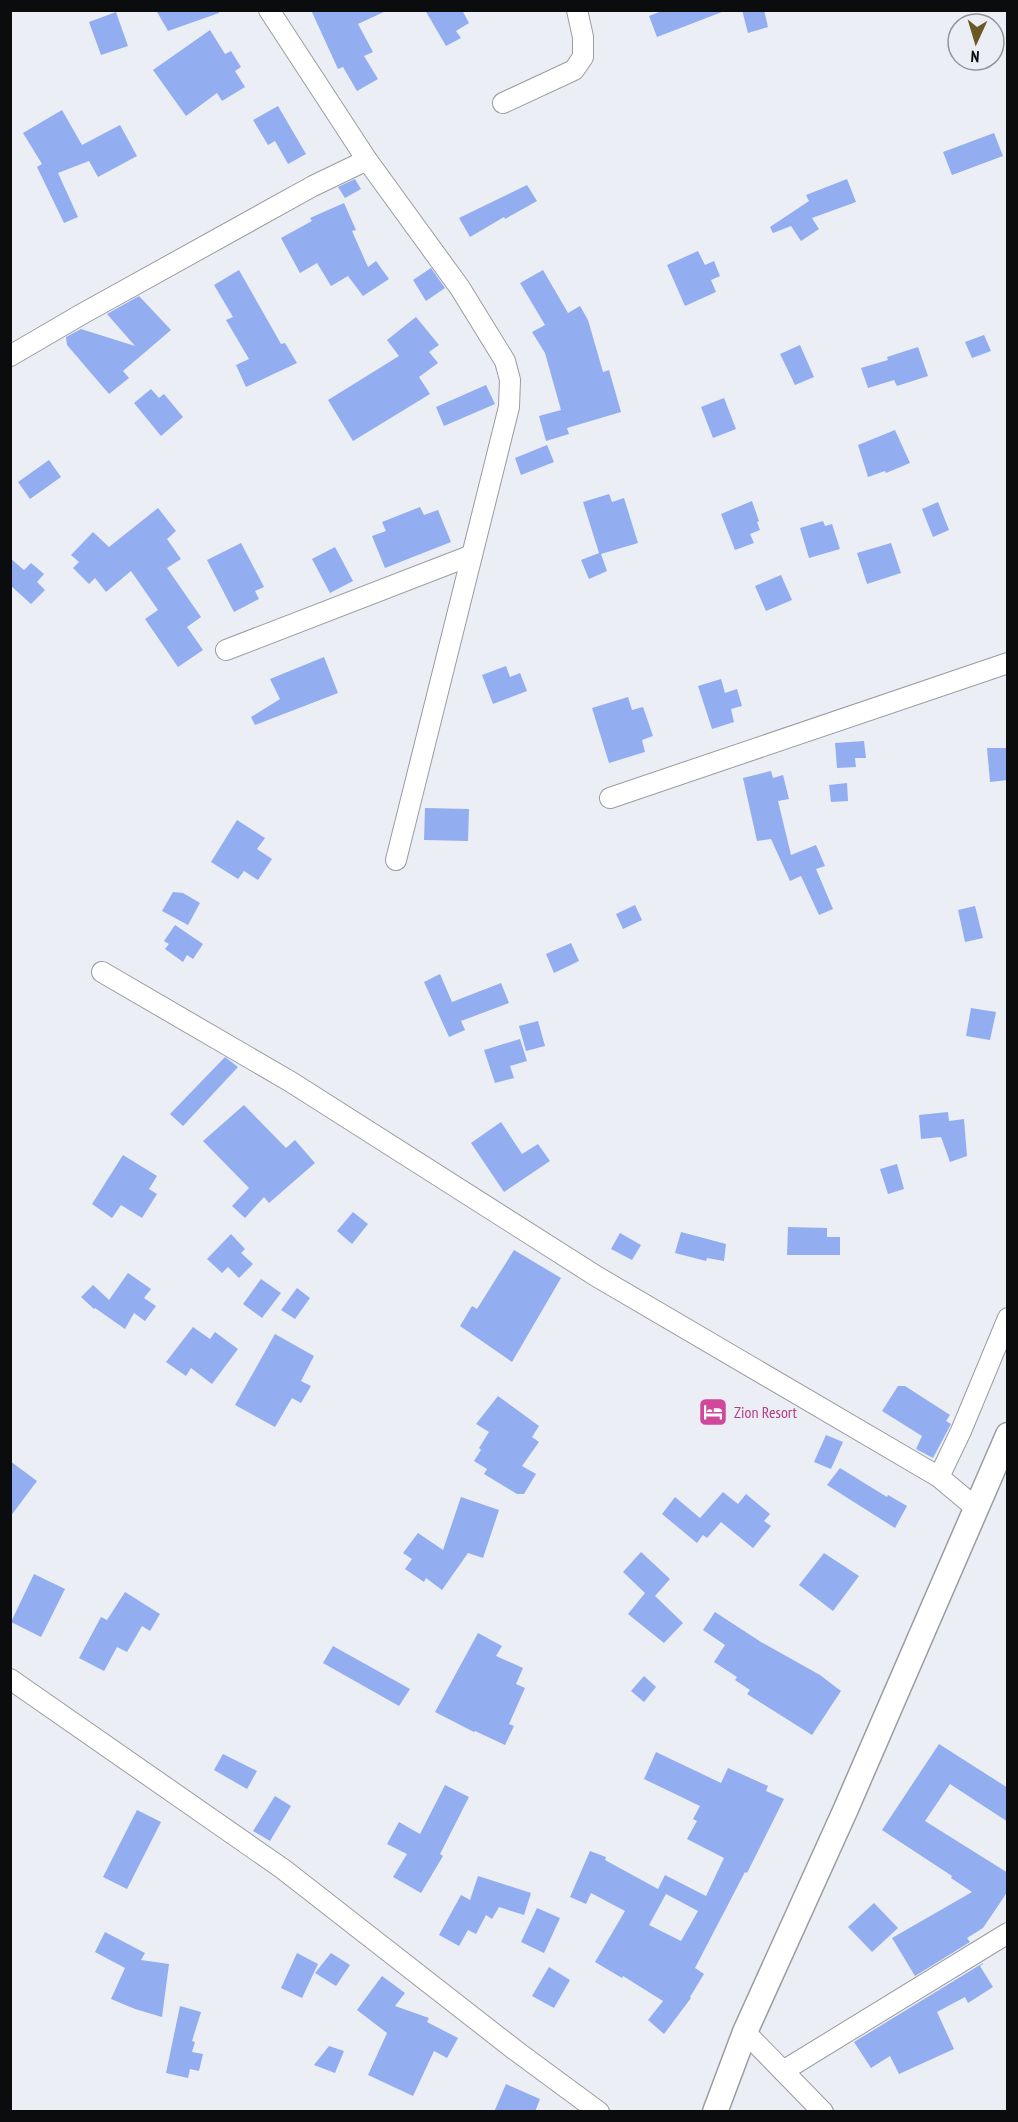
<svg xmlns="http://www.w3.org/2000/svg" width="1018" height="2122" viewBox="0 0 1018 2122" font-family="'PT Sans Narrow',sans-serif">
  <rect width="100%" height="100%" fill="#ebeef4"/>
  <g fill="#93adf1" fill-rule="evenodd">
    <polygon points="156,10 219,10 219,13 168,31"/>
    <polygon points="311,10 388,10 358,24 373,52 364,56 378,79 357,91 343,67 338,69"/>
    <polygon points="425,10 462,10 469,23 456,31 461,38 446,46"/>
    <polygon points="664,10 722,10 722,12 657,37 649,16"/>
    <polygon points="742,10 764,10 768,27 748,33"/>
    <polygon points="116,12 128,46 101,55 89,22"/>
    <polygon points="210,30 225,54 231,51 241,67 235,71 245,87 222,101 217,93 186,116 153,70"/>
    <polygon points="278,106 306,154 288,164 275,141 268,145 253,120"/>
    <polygon points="62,110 82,145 120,125 137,156 98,177 89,161 58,173 78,217 64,223 37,167 42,164 23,133"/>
    <polygon points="994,133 1003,156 952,175 943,152"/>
    <polygon points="355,179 361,189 345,198 338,187"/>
    <polygon points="847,179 856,202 812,218 819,229 801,241 791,226 773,233 770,227 809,201 806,195"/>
    <polygon points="527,185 537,201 505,219 504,217 470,237 459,218"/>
    <polygon points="344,203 356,230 352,231 368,267 376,261 389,279 363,296 348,276 331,286 317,263 300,273 281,238 312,221 310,218"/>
    <polygon points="698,251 705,265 714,261 720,276 711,280 716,292 685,306 667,265"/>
    <polygon points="431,268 445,288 426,301 413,280"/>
    <polygon points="239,270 281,344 285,343 297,363 246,387 236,365 249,359 226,320 233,317 214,285"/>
    <polygon points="543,270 568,313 580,306 588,320 603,372 609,370 621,412 567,428 569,434 546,441 539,416 561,410 545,353 532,332 545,325 520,283"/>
    <polygon points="139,296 171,330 123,371 129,378 109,394 67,345 66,337 81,329 135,346 107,314"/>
    <polygon points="416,317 439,345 429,352 438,363 419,377 430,394 353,441 328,400 399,356 387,340"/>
    <polygon points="984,335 991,351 972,358 965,342"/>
    <polygon points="800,345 814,377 795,385 780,354"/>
    <polygon points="918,347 928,376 897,386 894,380 868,388 861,368 888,360 887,357"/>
    <polygon points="486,385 495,404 444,426 436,407"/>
    <polygon points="151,389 159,398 164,394 183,417 161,436 134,403"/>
    <polygon points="724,398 736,429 713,438 701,407"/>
    <polygon points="895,430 910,463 886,473 885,471 868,477 858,445"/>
    <polygon points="547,445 554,462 521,475 515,458"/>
    <polygon points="49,460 61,477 30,499 18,482"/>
    <polygon points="609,494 612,502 624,498 638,543 601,554 607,571 589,579 581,560 599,553 583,502"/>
    <polygon points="752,501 759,521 757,522 760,530 750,534 754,543 735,550 721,514"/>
    <polygon points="938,502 949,530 933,537 922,509"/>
    <polygon points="420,507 424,515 438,510 451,542 385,568 372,536 386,531 382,522"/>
    <polygon points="158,508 176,531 167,539 181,559 167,568 201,617 187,627 203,650 178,667 145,619 158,610 131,571 106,592 95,578 89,584 73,568 79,562 71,555 93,532 109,547"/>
    <polygon points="823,521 825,526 832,524 840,549 809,558 800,528"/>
    <polygon points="241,543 264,587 255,591 259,599 234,612 207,560"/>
    <polygon points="891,543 901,573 867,584 857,553"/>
    <polygon points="335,547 353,581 330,593 312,559"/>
    <polygon points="10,558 24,570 31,563 44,574 37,582 45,590 31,604 10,585"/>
    <polygon points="781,575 792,600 766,611 755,586"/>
    <polygon points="324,657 338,693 255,725 251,717 280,699 270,679"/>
    <polygon points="506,666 510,677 520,673 527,691 493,704 482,675"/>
    <polygon points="721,679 725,693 737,689 742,706 731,709 734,722 712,729 698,686"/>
    <polygon points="628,697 632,710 643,707 653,736 642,740 645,752 609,763 592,708"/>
    <polygon points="864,741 866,758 855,758 856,767 837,768 835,743"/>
    <polygon points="987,748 1008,748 1008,780 990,782"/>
    <polygon points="771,771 773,778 783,775 789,799 778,801 791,855 816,845 825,866 816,869 833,909 819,915 801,876 790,881 771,839 757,841 743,778"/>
    <polygon points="847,783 848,801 831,802 829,785"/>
    <polygon points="425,808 469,809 468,841 424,840"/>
    <polygon points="237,820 265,838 257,849 272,859 258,880 244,871 238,879 211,862"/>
    <polygon points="173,892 183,893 200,903 188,925 162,911"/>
    <polygon points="635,905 642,920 623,929 616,914"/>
    <polygon points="975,906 983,938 965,942 958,910"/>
    <polygon points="175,925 203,944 193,959 187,955 183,962 165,949 169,944 164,941"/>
    <polygon points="571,943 579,961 554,973 546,954"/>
    <polygon points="440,974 452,1002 501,983 509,1003 461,1021 465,1030 449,1037 424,982"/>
    <polygon points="971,1008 996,1012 990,1040 966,1036"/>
    <polygon points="538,1021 545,1046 526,1051 519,1026"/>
    <polygon points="520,1039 527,1061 510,1066 514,1078 495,1083 484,1050"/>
    <polygon points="225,1057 238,1067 183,1126 170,1114"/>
    <polygon points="244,1105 286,1148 295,1140 315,1163 269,1203 264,1197 245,1218 232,1206 249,1188 203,1141"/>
    <polygon points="948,1112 949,1121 964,1119 967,1156 950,1162 941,1137 921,1139 919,1115"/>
    <polygon points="501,1122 522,1154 538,1144 550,1161 504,1192 471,1143"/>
    <polygon points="123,1155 157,1176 149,1189 157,1194 142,1218 121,1205 112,1218 92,1204"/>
    <polygon points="897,1164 904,1189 888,1194 880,1169"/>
    <polygon points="353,1212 368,1224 352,1244 337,1231"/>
    <polygon points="788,1227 827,1228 827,1237 840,1237 840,1255 787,1255"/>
    <polygon points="681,1232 726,1244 724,1261 707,1258 706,1261 675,1253"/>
    <polygon points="620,1233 641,1245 632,1260 611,1249"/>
    <polygon points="231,1234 245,1249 241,1253 253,1264 239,1278 228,1267 222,1273 207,1259"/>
    <polygon points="514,1250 561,1278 512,1362 460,1326 472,1306 477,1309"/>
    <polygon points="128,1273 151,1289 144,1298 156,1306 145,1321 134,1313 125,1329 95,1308 94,1309 81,1297 93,1285 109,1300"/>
    <polygon points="261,1279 281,1293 262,1318 243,1304"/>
    <polygon points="297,1288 310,1298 295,1319 281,1310"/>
    <polygon points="193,1327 210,1339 215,1332 238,1349 212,1384 191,1368 186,1376 166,1362"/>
    <polygon points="275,1334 314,1356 301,1381 311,1386 301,1403 292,1398 275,1427 235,1405"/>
    <polygon points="898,1386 905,1386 950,1415 946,1421 951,1424 933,1458 916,1449 922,1436 882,1411"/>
    <polygon points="498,1396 539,1426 532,1437 539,1442 522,1466 536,1474 524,1494 517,1494 484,1474 487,1469 474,1461 481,1450 479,1448 489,1432 476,1424"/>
    <polygon points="826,1435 843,1442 831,1469 814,1462"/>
    <polygon points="10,1461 37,1481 10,1517"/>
    <polygon points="840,1468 887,1497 888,1495 907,1506 895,1528 827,1485"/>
    <polygon points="723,1492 738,1504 746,1494 770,1514 764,1521 771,1526 753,1548 721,1522 707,1538 703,1535 697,1543 662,1514 675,1497 700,1518"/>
    <polygon points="461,1497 499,1510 483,1558 468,1553 442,1590 426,1578 424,1582 405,1569 412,1559 403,1553 418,1533 443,1550"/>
    <polygon points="641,1552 670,1579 655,1596 683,1623 664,1643 628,1614 645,1593 623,1572"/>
    <polygon points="824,1553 859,1576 833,1611 799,1585"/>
    <polygon points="34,1574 65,1589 41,1637 11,1622"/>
    <polygon points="125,1592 160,1614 150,1631 142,1626 127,1652 117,1647 104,1671 79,1658 101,1617 107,1620"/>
    <polygon points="715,1612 761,1642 820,1675 841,1691 812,1735 747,1694 750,1690 735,1680 737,1677 714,1662 725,1645 703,1630"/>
    <polygon points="478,1633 502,1646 496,1656 523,1668 516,1684 525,1688 509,1724 514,1726 505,1745 475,1731 474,1732 435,1712"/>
    <polygon points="333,1646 410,1689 399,1706 323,1663"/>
    <polygon points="644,1676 656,1687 644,1702 631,1691"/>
    <polygon points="939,1744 1008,1788 1008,1822 950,1784 925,1821 1008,1873 1008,1891 983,1928 967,1938 970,1942 915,1976 892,1938 972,1892 951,1878 952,1876 882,1830"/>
    <path d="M656,1752l65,31 7,-15 40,18 -2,5 18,8 -37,74 -2,-1 -50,96 9,6 -14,23 1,1 -27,36 -16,-14 15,-19 -40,-25 -1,2 -27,-16 30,-51 -34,-18 -5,11 -16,-7 20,-46 16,6 -1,3 53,29 7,-14 41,21 18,-38 -37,-19 10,-18 -4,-2 7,-13 -56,-27zM666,1894l32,17 -17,30 -32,-16z"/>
    <polygon points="223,1754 257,1771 247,1789 214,1770"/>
    <polygon points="445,1785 469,1797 440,1854 443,1856 421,1893 393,1877 407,1854 387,1844 399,1822 420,1834"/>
    <polygon points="275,1796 291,1806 270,1841 253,1831"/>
    <polygon points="137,1810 161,1822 127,1889 103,1877"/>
    <polygon points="478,1876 531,1893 524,1915 499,1907 492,1919 486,1915 476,1934 468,1930 459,1946 439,1935 461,1895 470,1900"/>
    <polygon points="874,1903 898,1928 872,1952 848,1927"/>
    <polygon points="537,1908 560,1918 544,1953 521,1942"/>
    <polygon points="105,1932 145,1953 141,1960 169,1964 162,2017 135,2009 111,1999 125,1968 95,1952"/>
    <polygon points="297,1953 318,1964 302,1998 281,1988"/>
    <polygon points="331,1953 350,1965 336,1986 315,1973"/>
    <polygon points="983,1963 983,1964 980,1966 993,1987 968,2003 965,1997 937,2012 954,2049 899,2074 890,2056 871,2068 854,2042"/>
    <polygon points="549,1967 570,1980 554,2008 532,1996"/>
    <polygon points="382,1976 405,1993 395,2006 429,2018 427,2022 458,2038 447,2058 434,2051 413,2096 368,2075 387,2033 357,2010"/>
    <polygon points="180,2006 201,2012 192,2041 195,2042 192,2052 203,2054 199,2071 190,2069 188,2078 166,2073"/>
    <polygon points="329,2046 344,2051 335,2073 314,2065"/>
    <polygon points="506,2084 540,2099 535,2112 494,2112"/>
  </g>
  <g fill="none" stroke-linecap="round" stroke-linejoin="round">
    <g stroke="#9a9ca2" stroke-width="22">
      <g id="minor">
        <polyline points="269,10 367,160 460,288 505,361 510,380 509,407 396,860"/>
        <polyline points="503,103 574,70 583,57 583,37 577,10"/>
        <polyline points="10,356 82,314 313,186 367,160"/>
        <polyline points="226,650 472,555"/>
        <polyline points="610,798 1008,663"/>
        <polyline points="102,972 291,1082 596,1276 939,1477 976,1508"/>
        <polyline points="939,1477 961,1431 1008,1318"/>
        <polyline points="10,1679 283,1869 515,2050 599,2112"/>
        <polyline points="745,2032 823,2112"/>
        <polyline points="783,2071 1008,1933"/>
      </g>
    </g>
    <g stroke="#9a9ca2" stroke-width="27">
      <polyline id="tertiary" points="715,2112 745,2032 845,1811 1008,1435"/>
    </g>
    <use href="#minor" stroke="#fff" stroke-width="20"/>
    <use href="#tertiary" stroke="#fff" stroke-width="24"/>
  </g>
  <defs>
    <g id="hotel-square" transform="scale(1.5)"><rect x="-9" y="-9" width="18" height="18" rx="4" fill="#d1479c" stroke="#ebeef4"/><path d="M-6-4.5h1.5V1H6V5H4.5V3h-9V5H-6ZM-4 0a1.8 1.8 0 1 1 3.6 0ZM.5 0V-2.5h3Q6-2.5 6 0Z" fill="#fff"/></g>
  </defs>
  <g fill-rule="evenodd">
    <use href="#hotel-square" x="713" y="1412"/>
  </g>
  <g text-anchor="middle" stroke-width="4.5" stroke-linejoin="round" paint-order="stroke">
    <g font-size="16" fill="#b23c85" stroke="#ebeef4" text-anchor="start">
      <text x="734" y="1418">Zion Resort</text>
    </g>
  </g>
  <rect width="1018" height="2122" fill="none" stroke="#0b0c0e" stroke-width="24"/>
  <g transform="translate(976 42) rotate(184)"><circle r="28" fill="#ebeef4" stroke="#919498" stroke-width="1.5"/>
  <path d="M0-4.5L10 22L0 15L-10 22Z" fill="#6a5927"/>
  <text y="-9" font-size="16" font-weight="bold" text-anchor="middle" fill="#0b0c0e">N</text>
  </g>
</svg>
